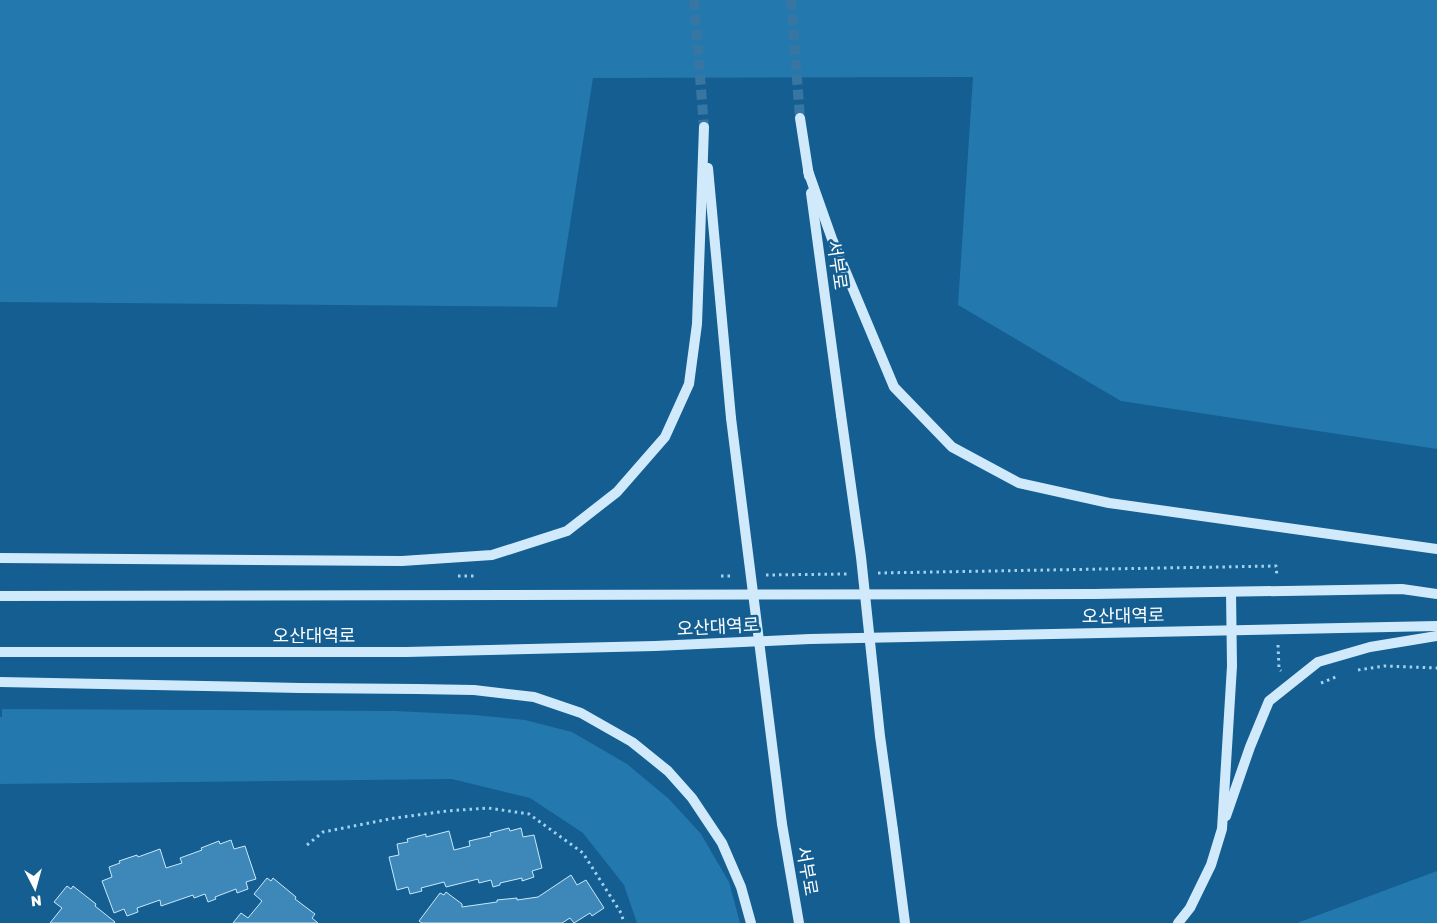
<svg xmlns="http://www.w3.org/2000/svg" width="1437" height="923" viewBox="0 0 1437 923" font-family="'Golos Text','Noto Sans KR',sans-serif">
  <rect width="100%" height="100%" fill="#145e91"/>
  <g fill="#2378ae">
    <polygon points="0,0 1437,0 1437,449 1121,401 958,305 973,77 593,78 557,307 0,302"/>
    <polygon points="2,709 395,711 475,715 525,720 572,732 627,764 669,799 701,834 729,882 740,923 637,923 624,885 583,833 530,798 452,779 0,784 0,717 2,717"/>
    <polygon points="1437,871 1437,923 1297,923"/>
  </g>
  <g fill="#3d88b9" stroke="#c8e8fc">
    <polygon points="509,828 510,831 521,828 523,837 534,835 542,868 532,871 534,877 522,881 522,878 500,883 500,885 493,887 491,880 479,883 478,879 446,887 444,882 421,888 422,891 410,894 408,887 397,890 389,857 399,855 397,844 408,842 407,839 426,834 426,837 449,831 454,850 470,846 469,841 491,836 490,833"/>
    <polygon points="231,840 234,849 245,846 256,879 246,882 248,889 237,893 236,889 215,897 216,899 208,902 205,894 194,898 193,895 161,906 160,900 137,908 138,912 127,916 124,909 114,913 102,881 112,877 109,867 120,863 119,861 137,855 138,857 160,849 166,868 182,863 180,858 202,850 201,848 219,841 220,844"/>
    <polygon points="571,875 577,885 586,880 604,908 592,916 590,913 574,923 570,918 562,923 422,923 419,921 440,893 444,895 446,892 462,904 462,907 497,902 497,900 517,898 517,900 538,897"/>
    <polygon points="267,878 271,881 273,878 296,897 295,899 315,914 312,918 318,923 233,923 241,913 248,918 262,901 254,894"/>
    <polygon points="67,886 71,889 73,886 96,904 95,906 115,922 114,923 50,923 62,908 54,902"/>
  </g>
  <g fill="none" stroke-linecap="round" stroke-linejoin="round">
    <g stroke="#3776a2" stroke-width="10" stroke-dasharray="10 5" stroke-linecap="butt">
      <polyline points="694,0 704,127"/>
      <polyline points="791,0 800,118"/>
    </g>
    <g stroke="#a1d2f1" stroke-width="3" stroke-dasharray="2.5 4" stroke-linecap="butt">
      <polyline points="878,573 1276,566 1277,576"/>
      <polyline points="766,575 847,574"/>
      <polyline points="458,576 474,576"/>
      <polyline points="721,576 734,576"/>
      <polyline points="1278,645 1279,669 1281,671"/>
      <polyline points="1358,670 1384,666 1437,668"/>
      <polyline points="1321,683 1338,676"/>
      <polyline points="307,845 323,832 395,818 447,811 488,808 529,814 583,853 621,913 624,923"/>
    </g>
    <g stroke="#d0eafc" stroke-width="10">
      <polyline points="800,118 809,176"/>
      <polyline points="708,168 731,418"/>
      <polyline points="808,171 832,239 894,387 952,447 1019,483 1109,503 1437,549"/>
      <polyline points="811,193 841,415"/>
      <polyline points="0,558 402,561 492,555 567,531 617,492 665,437 689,384 697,324 704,127"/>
      <polyline points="0,596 1094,594 1402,589 1437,594"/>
      <polyline points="0,652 406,652 655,646 810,639 1437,626"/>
      <polyline points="0,682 300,688 417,689 474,690 534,697 581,713 632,742 668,771 692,798 722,843 741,887 751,923"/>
      <polyline points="1226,816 1250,747 1269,701 1318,662 1370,647 1437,636"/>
      <polyline points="782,824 799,923"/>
      <polyline points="893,830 905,923"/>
      <polyline points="1178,923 1190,908 1211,865 1222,829 1232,666 1231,592"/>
    </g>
    <g stroke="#d0eafc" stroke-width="10">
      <polyline points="841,415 861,557 880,736 893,830"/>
      <polyline points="731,418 782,824"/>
    </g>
  </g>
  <g text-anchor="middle" stroke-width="5" stroke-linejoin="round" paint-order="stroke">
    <g font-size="18" fill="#fff" stroke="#145e91">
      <text transform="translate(837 265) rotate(82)" y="6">서부로</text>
      <text transform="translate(1123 616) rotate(-1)" y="6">오산대역로</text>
      <text transform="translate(718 627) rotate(-3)" y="6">오산대역로</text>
      <text x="314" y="642">오산대역로</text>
      <text transform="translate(807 871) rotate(80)" y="6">서부로</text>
    </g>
  </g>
  <g transform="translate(35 888) rotate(174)" stroke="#145e91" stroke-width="4" paint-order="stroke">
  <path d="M0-4L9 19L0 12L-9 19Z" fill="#ffffff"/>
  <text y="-8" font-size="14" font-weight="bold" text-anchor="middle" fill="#ffffff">N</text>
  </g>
</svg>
